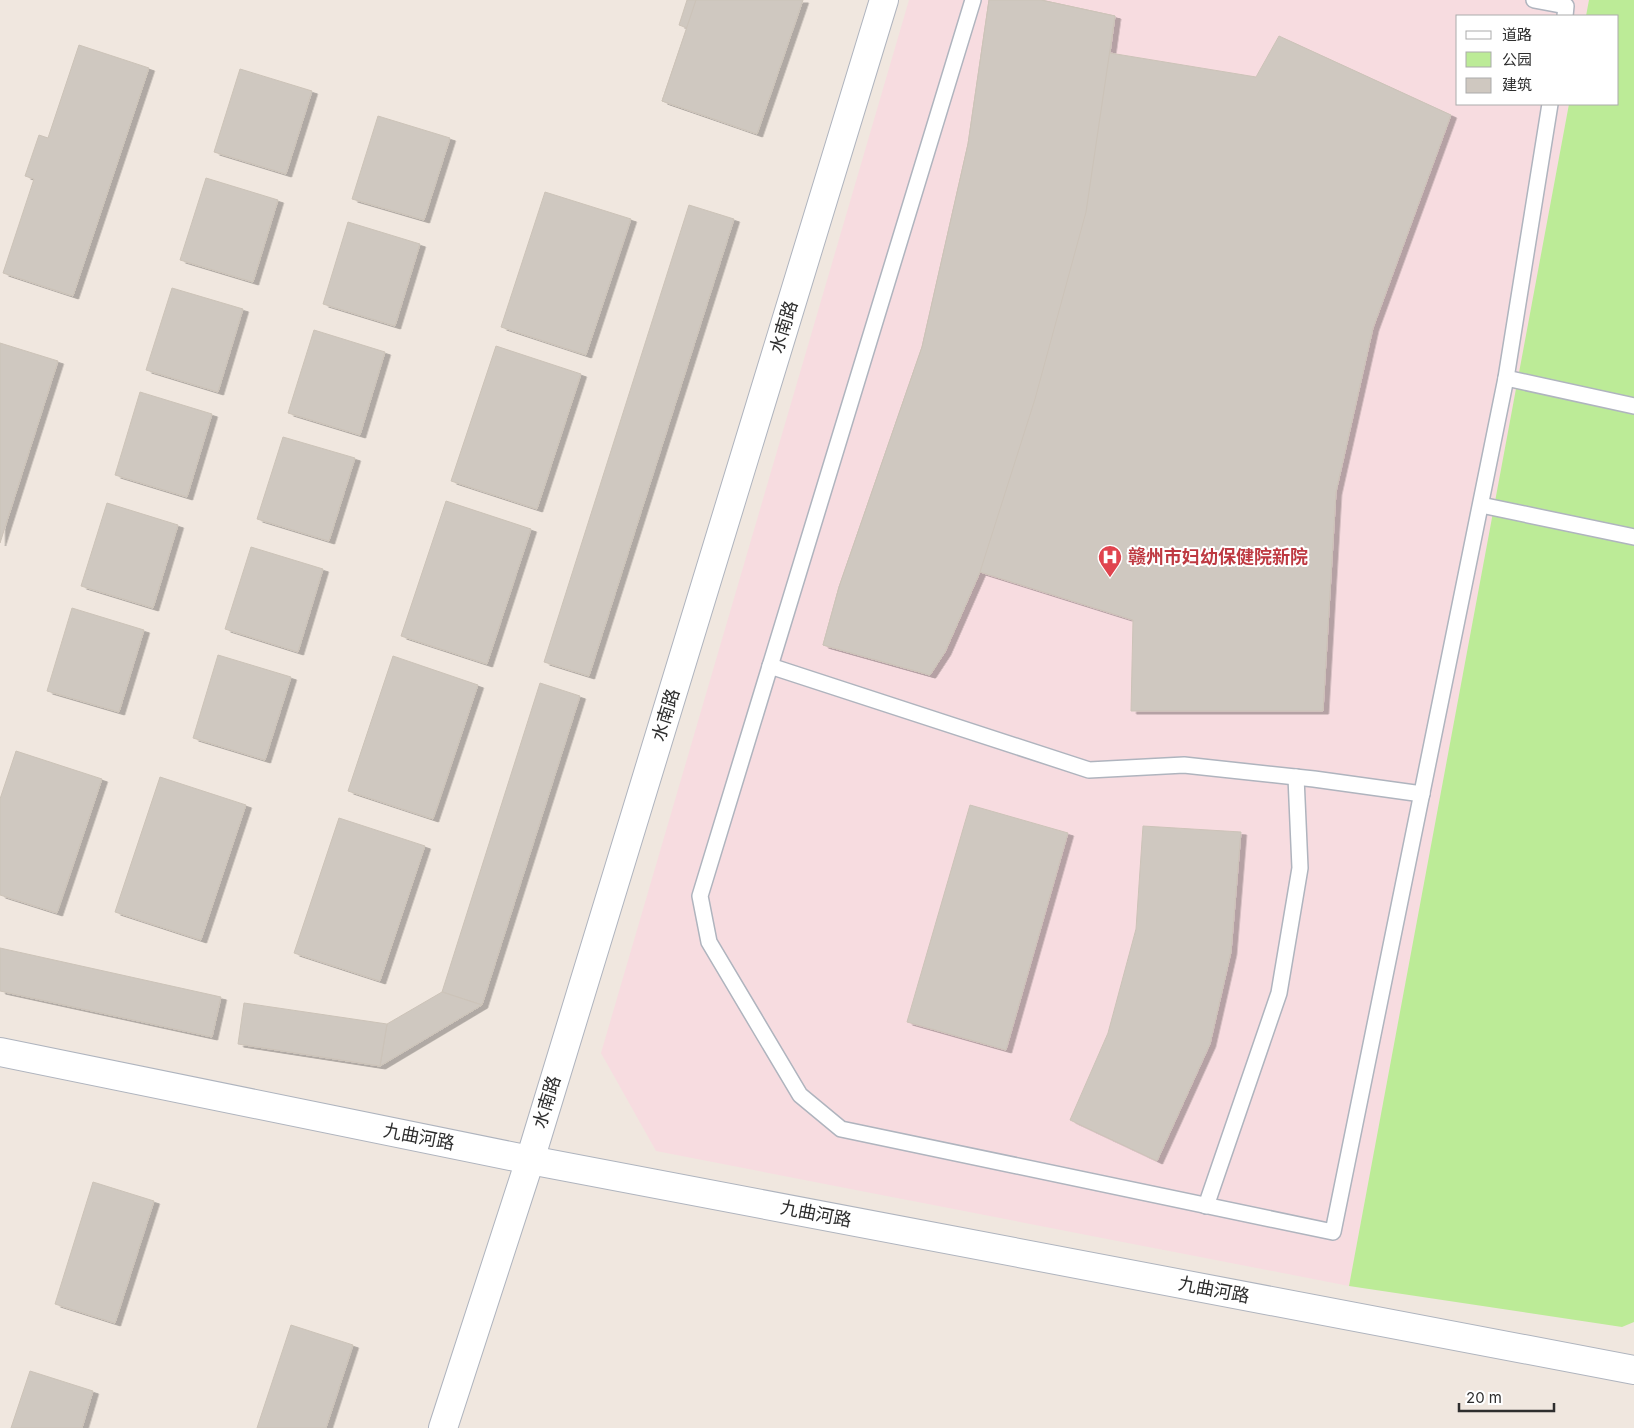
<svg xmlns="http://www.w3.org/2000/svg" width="1634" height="1428" viewBox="0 0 1634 1428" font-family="Inter,'Noto Sans SC',sans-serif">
  <defs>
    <filter id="shadow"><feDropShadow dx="5.5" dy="3" stdDeviation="0" flood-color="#0004"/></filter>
  </defs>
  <rect width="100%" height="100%" fill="#f0e7df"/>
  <polygon fill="#f7dce0" points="909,0 1589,0 1586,16 1458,16 1458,104 1569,104 1349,1286 656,1151 601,1053"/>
  <polygon fill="#bceb97" points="1589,0 1634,0 1634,1322 1622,1327 1349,1286 1569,104 1618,104 1618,16 1586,16"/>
  <g fill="#cfc8c0" stroke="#ccc3b8" filter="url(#shadow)">
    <polygon points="687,0 759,0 718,120 662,101 687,28 679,25"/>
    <polygon points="696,0 803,0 757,134 662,101"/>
    <polygon points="989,0 1041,0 1115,16 1110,53 1256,77 1279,36 1451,115 1373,328 1336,492 1323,711 1131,711 1133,620 980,572 945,652 930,675 823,645 839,587 922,347 968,144"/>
    <polygon points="989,0 1041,0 1115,16 1086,212 1035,399 980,572 945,652 930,675 823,645 839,587 922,347 968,144"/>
    <polygon points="79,45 149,68 73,296 3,273 34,179 25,176 39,135 48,138"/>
    <polygon points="240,69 312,91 286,174 214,152"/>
    <polygon points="378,116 450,138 424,220 352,199"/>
    <polygon points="206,178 278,200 253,282 180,260"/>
    <polygon points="545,192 631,219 586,355 501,327"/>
    <polygon points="689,205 734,219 589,676 544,662"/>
    <polygon points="348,222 420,244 395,326 323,304"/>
    <polygon points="172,288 243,309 218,392 146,370"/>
    <polygon points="314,330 385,352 360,435 288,413"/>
    <polygon points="0,343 58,361 0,543"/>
    <polygon points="496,346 581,374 537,509 451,481"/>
    <polygon points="140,392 212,414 187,497 115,475"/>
    <polygon points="283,437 355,458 329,541 257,519"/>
    <polygon points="446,501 531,529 487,664 401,636"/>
    <polygon points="107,503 178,525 153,608 81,586"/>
    <polygon points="251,547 323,569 298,652 225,629"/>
    <polygon points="72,608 144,630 119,712 47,691"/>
    <polygon points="218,655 291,677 265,760 193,738"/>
    <polygon points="393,656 478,685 433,819 348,791"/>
    <polygon points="540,683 580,696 482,1005 442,992"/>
    <polygon points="16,751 102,779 57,913 0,895 0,799"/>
    <polygon points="160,777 246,805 201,940 115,912"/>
    <polygon points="970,805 1068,833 1006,1050 907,1022"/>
    <polygon points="339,818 425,846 380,981 294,953"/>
    <polygon points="1143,826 1241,832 1231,952 1210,1044 1157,1161 1070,1120 1108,1033 1136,929"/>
    <polygon points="0,948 221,997 212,1037 0,991"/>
    <polygon points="442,992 482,1005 380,1066 387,1024"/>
    <polygon points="244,1003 387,1024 380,1066 238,1044"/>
    <polygon points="93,1182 154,1201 115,1323 55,1304"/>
    <polygon points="291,1325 353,1345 326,1428 257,1428"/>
    <polygon points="30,1371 93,1391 82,1428 11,1428"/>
  </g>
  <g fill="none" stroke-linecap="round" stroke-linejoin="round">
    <g stroke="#afb4be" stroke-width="18">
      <g id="lane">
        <polyline points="973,0 700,896 709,942 800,1095 841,1129 1333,1232 1506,378 1550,104"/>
        <polyline points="1534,0 1566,6 1565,16"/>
        <polyline points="1506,378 1634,406"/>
        <polyline points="1481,505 1634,537"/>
        <polyline points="770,666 1089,770 1184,765 1314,779 1422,794"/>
        <polyline points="1206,1206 1279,993 1300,868 1296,777"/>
      </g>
    </g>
    <g stroke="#afb4be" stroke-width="30">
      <g id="secondary">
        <polyline points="0,1052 530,1160 1634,1370"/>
        <polyline points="443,1428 530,1160 884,0"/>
      </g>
    </g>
    <use href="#lane" stroke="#fff" stroke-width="15"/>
    <use href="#secondary" stroke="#fff" stroke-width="28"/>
  </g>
  <defs>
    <g id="hospital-pin" transform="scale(1.25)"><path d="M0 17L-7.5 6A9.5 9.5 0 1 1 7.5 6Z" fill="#e0444e" stroke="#fff"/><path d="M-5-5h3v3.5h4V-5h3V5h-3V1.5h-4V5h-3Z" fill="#fff"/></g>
  </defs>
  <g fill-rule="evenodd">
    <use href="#hospital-pin" x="1110" y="557"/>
  </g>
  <g text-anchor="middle" stroke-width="4" stroke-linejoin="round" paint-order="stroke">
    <g font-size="18" fill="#2e2e2e" stroke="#fff">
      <text transform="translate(784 327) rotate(-73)" y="6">水南路</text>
      <text transform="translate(666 715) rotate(-73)" y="6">水南路</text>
      <text transform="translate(547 1102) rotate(-73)" y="6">水南路</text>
      <text transform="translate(419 1137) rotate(11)" y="6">九曲河路</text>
      <text transform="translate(816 1214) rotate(11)" y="6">九曲河路</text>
      <text transform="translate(1214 1290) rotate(11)" y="6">九曲河路</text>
    </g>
    <g font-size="18" font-weight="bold" fill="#be3a42" stroke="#fff" text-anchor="start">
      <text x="1128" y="563">赣州市妇幼保健院新院</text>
    </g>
  </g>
  <rect x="1456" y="15" width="162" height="90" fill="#ffffff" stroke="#ababab"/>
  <rect x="1466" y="31" width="25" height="8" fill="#ffffff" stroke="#ababab"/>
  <text x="1502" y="40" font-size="15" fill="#2e2e2e">道路</text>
  <rect x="1466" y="52" width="25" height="15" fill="#bceb97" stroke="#ababab"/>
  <text x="1502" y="65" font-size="15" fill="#2e2e2e">公园</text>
  <rect x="1466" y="78" width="25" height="15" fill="#cfc8c0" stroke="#ababab"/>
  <text x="1502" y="90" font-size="15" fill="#2e2e2e">建筑</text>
  <path d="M1459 1403v8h95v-8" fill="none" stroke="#2e2e2e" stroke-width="2.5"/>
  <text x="1466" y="1403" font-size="15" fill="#2e2e2e" stroke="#ffffff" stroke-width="4" paint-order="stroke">20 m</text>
</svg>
